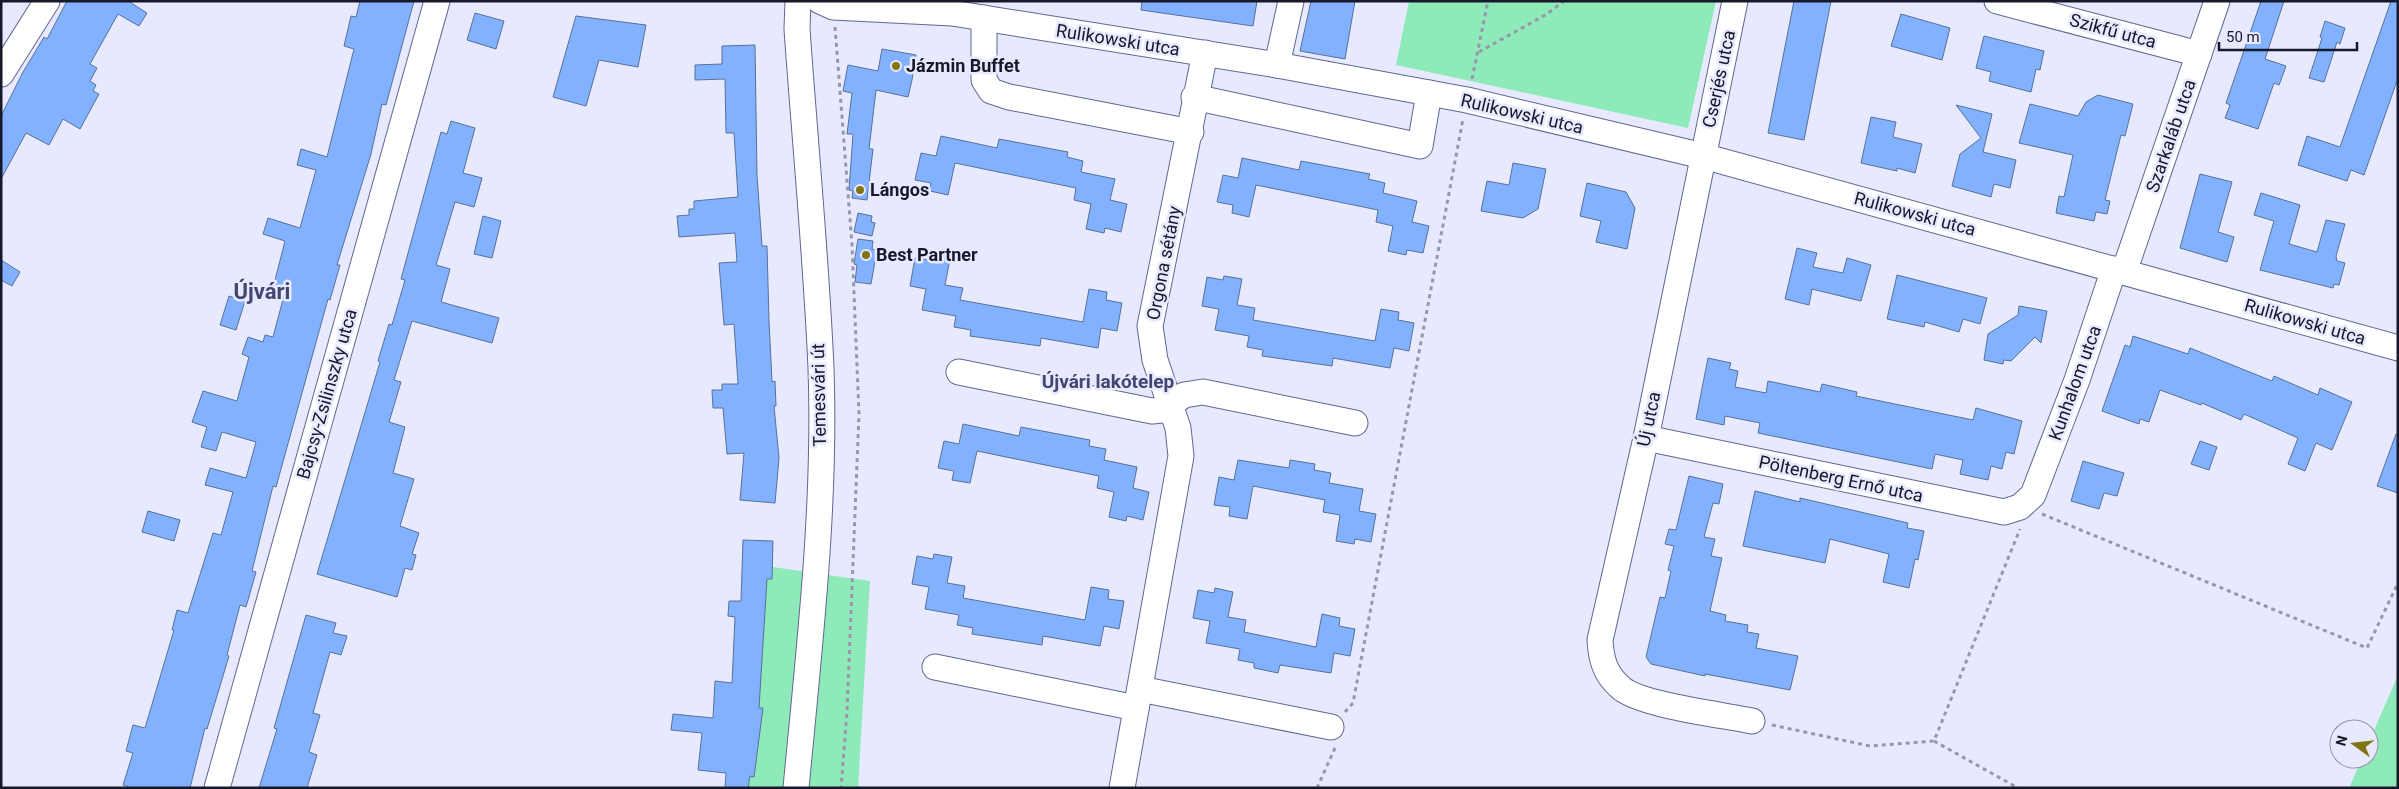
<svg xmlns="http://www.w3.org/2000/svg" width="2399" height="789" viewBox="0 0 2399 789" font-family="Roboto,sans-serif">
  <rect width="100%" height="100%" fill="#e7e9fe"/>
  <g fill="#8feab9">
    <polygon points="1409,1 1716,1 1688,128 1396,65"/>
    <polygon points="766,566 870,581 858,788 747,788"/>
    <polygon points="2398,675 2398,788 2349,788 2362,759 2369,759 2369,742"/>
  </g>
  <g fill="#81b1ff" stroke="#587199">
    <polygon points="67,1 128,1 147,13 139,26 118,14 90,64 97,68 90,81 96,85 93,91 99,94 80,129 63,119 49,145 26,133 1,179 1,116 23,72 44,37 47,39"/>
    <polygon points="360,1 414,1 386,105 382,104 371,154 337,265 340,265 330,300 328,299 276,487 273,486 252,571 256,572 246,607 240,605 227,655 229,656 207,729 205,728 190,788 132,788 123,785 133,753 126,751 133,725 145,728 174,630 172,630 177,610 188,613 213,533 221,535 233,492 205,485 210,468 246,478 256,442 222,432 216,451 201,447 207,427 192,422 203,391 237,401 249,357 242,354 248,337 263,342 265,335 273,337 286,288 274,284 285,241 263,234 268,218 300,228 316,170 297,165 301,149 327,157 354,49 344,46 351,16 356,17"/>
    <polygon points="1142,1 1257,1 1253,26 1141,10"/>
    <polygon points="1311,1 1355,1 1345,59 1300,51"/>
    <polygon points="1794,1 1831,1 1804,140 1768,133"/>
    <polygon points="2261,1 2284,1 2265,59 2286,66 2279,85 2274,83 2258,129 2225,118 2230,105 2226,103"/>
    <polygon points="2391,1 2398,1 2398,78 2364,175 2351,170 2347,181 2298,165 2307,136 2340,147"/>
    <polygon points="475,13 504,21 496,49 467,40"/>
    <polygon points="1901,14 1950,28 1942,60 1891,46"/>
    <polygon points="576,16 646,25 638,67 599,60 586,106 553,97"/>
    <polygon points="2325,21 2345,28 2340,44 2337,42 2324,82 2309,78 2322,38 2320,37"/>
    <polygon points="1984,36 2044,51 2040,70 2036,69 2031,92 1989,81 1991,72 1976,68"/>
    <polygon points="755,45 757,175 762,246 767,246 769,321 772,382 775,381 776,406 774,406 779,458 775,503 740,500 744,453 727,454 723,408 713,408 712,390 722,390 722,384 738,384 734,324 724,325 719,263 737,262 735,233 679,237 677,216 689,215 689,209 694,209 694,201 738,197 734,133 726,133 725,79 695,80 695,65 722,64 722,46"/>
    <polygon points="882,49 916,55 912,80 908,97 876,90 869,149 873,149 867,200 852,198 853,191 849,190 853,134 847,134 852,93 843,91 848,65 878,71"/>
    <polygon points="2098,95 2133,104 2125,136 2121,135 2105,200 2110,201 2107,214 2096,212 2094,221 2056,213 2059,196 2064,197 2073,155 2019,143 2030,104 2078,116 2086,102"/>
    <polygon points="1956,105 1992,114 1983,152 2016,160 2010,188 1994,184 1991,197 1952,186 1960,154 1981,138"/>
    <polygon points="1871,117 1896,122 1893,137 1922,144 1915,173 1897,168 1897,171 1861,163"/>
    <polygon points="451,121 475,128 463,173 482,178 474,207 455,202 436,265 450,269 441,302 499,318 492,343 412,321 394,380 401,382 389,422 405,427 393,473 414,479 400,526 419,533 412,554 416,555 412,570 405,568 397,597 317,574 380,362 378,361 389,324 392,325 405,280 401,279 441,132 447,134"/>
    <polygon points="941,136 997,148 999,139 1068,152 1067,157 1083,161 1081,172 1115,179 1110,200 1127,204 1121,232 1105,228 1104,233 1086,229 1091,204 1074,200 1076,188 955,163 948,195 930,191 931,183 915,180 921,153 936,156"/>
    <polygon points="1242,158 1299,170 1301,161 1370,174 1368,179 1385,183 1383,193 1417,201 1412,222 1429,226 1423,253 1407,250 1406,255 1388,251 1393,226 1376,222 1378,210 1256,185 1249,217 1232,213 1233,205 1217,202 1223,175 1238,178"/>
    <polygon points="1513,163 1546,169 1538,209 1523,218 1481,211 1487,181 1509,185"/>
    <polygon points="2200,174 2232,182 2218,232 2234,237 2227,262 2180,248"/>
    <polygon points="1587,183 1626,192 1635,208 1627,249 1596,242 1601,221 1580,216"/>
    <polygon points="2261,193 2300,205 2289,244 2317,252 2326,220 2345,224 2336,256 2337,261 2345,263 2339,285 2334,284 2333,288 2260,270 2274,221 2254,215"/>
    <polygon points="858,213 872,216 871,222 875,223 872,236 854,232"/>
    <polygon points="483,216 501,221 492,258 474,254"/>
    <polygon points="858,239 873,241 872,249 877,250 871,284 855,282 857,265 854,264"/>
    <polygon points="1797,248 1817,253 1813,267 1843,273 1847,258 1871,265 1861,301 1812,289 1809,305 1785,299"/>
    <polygon points="932,256 950,259 945,285 963,288 960,300 1083,322 1089,289 1107,292 1106,300 1122,303 1117,331 1101,328 1098,348 1041,338 1040,346 970,336 971,330 954,327 956,316 922,310 926,289 910,286 915,258 931,260"/>
    <polygon points="1,260 20,272 12,286 1,280"/>
    <polygon points="1897,275 1987,298 1980,324 1963,319 1959,332 1925,322 1924,327 1887,319"/>
    <polygon points="1224,276 1242,279 1237,305 1255,308 1253,320 1375,341 1381,309 1399,312 1398,320 1414,323 1409,351 1394,348 1390,368 1333,358 1332,366 1262,356 1263,350 1247,347 1249,336 1215,330 1219,309 1202,306 1207,277 1223,280"/>
    <polygon points="229,296 245,301 236,330 220,325"/>
    <polygon points="2019,306 2047,311 2041,343 2035,337 2011,361 2004,360 2003,364 1984,360 1988,334 2018,315"/>
    <polygon points="2133,336 2188,354 2190,348 2272,381 2274,376 2318,395 2320,388 2352,402 2332,450 2316,443 2305,471 2288,464 2298,438 2244,414 2241,420 2202,403 2201,405 2160,390 2149,422 2140,419 2139,424 2102,411 2125,345 2130,347"/>
    <polygon points="1708,358 1731,363 1729,369 1738,371 1735,387 1766,393 1768,381 1820,392 1822,384 1857,392 1856,396 1973,420 1976,408 2022,421 2014,454 2006,452 2002,469 1991,466 1988,480 1960,474 1963,460 1935,454 1932,469 1758,433 1760,423 1725,416 1724,425 1696,419"/>
    <polygon points="963,424 1019,436 1021,427 1090,440 1089,446 1106,449 1104,460 1137,467 1133,488 1149,492 1143,520 1127,516 1126,521 1109,517 1114,492 1097,488 1099,476 977,451 970,483 952,480 954,471 938,468 944,441 959,444"/>
    <polygon points="2396,434 2398,435 2398,493 2377,486"/>
    <polygon points="2200,441 2217,447 2209,470 2191,464"/>
    <polygon points="1238,460 1289,468 1290,460 1315,464 1314,470 1331,473 1329,483 1363,489 1359,511 1376,514 1371,542 1355,539 1354,544 1336,541 1340,515 1323,512 1325,500 1253,486 1247,519 1229,516 1230,507 1214,505 1219,477 1234,480"/>
    <polygon points="2083,461 2124,473 2117,496 2104,493 2099,509 2071,501"/>
    <polygon points="1689,476 1723,484 1719,504 1713,503 1704,537 1715,539 1711,556 1722,558 1710,611 1726,615 1725,621 1748,625 1747,632 1759,634 1756,648 1798,656 1790,690 1705,674 1705,676 1651,664 1646,657 1660,597 1665,598 1671,571 1668,570 1674,546 1665,544 1669,529 1676,530"/>
    <polygon points="1755,491 1800,502 1800,498 1908,523 1907,528 1924,531 1918,560 1915,559 1909,588 1883,582 1889,554 1830,539 1825,563 1743,546"/>
    <polygon points="148,511 180,520 174,541 142,532"/>
    <polygon points="743,540 773,541 772,579 767,579 759,708 763,708 754,777 750,776 748,788 725,788 726,773 698,770 702,733 671,730 673,714 713,718 715,681 732,683 735,617 728,616 729,601 741,601"/>
    <polygon points="934,554 952,557 947,583 965,586 963,598 1085,620 1091,587 1109,590 1108,599 1124,601 1119,629 1104,626 1100,646 1043,636 1042,645 972,634 973,628 957,625 959,615 925,609 929,587 912,584 917,556 933,559"/>
    <polygon points="1215,588 1233,592 1228,617 1246,620 1244,632 1316,647 1322,614 1340,618 1339,626 1355,629 1350,656 1334,653 1331,673 1280,665 1278,673 1254,668 1254,663 1238,660 1240,649 1206,643 1210,621 1193,618 1198,590 1214,593"/>
    <polygon points="306,615 336,623 333,633 347,636 341,655 330,652 313,713 320,715 309,752 317,755 307,788 259,788 277,729 274,728"/>
  </g>
  <g fill="none" stroke-linecap="round" stroke-linejoin="round">
    <g stroke="#626693" stroke-width="27">
      <g id="minor">
        <polyline points="820,1 833,7 952,13 1277,65 1467,100 1703,156 2398,348"/>
        <path d="M1735,1l-89,437 -46,202c1,19 5,34 20,47 18,18 104,28 132,34"/>
        <polyline points="1997,1 2199,54"/>
        <polyline points="984,18 984,80 991,91 1009,97 1191,132"/>
        <polyline points="1277,65 1291,1"/>
        <polyline points="1,74 47,1"/>
        <polyline points="1194,97 1420,146 1429,93"/>
        <polyline points="2124,272 2217,1"/>
        <polyline points="959,372 1152,411 1162,410 1184,395 1203,392 1355,423"/>
        <polyline points="1646,438 2004,512 2020,507 2033,495 2077,380 2114,269"/>
        <polyline points="935,667 1136,708"/>
        <polyline points="1140,689 1331,727"/>
        <polyline points="217,788 437,1"/>
        <path d="M796,788c13,-138 30,-282 25,-420 -5,-113 -16,-226 -24,-339l1,-28"/>
        <polyline points="1122,788 1181,456 1178,428 1155,360 1150,326 1205,53"/>
      </g>
    </g>
    <g stroke="#9697ab" stroke-width="3" stroke-dasharray="4 4" stroke-linecap="butt">
      <polyline points="835,27 852,245 859,414 847,712 841,788"/>
      <polyline points="1479,52 1547,14 1564,1"/>
      <polyline points="1472,79 1488,1"/>
      <polyline points="2042,514 2367,648 2398,583"/>
      <polyline points="1345,712 1353,703 1463,119"/>
      <polyline points="1772,725 1870,746 1934,741 2020,529"/>
      <polyline points="1934,741 2018,788"/>
      <polyline points="1317,788 1335,748"/>
    </g>
    <use href="#minor" stroke="#fff" stroke-width="25"/>
  </g>
  <g fill="#827315" stroke="#e7e9fe" stroke-width="2">
    <circle cx="896" cy="66" r="5"/>
    <circle cx="860" cy="190" r="5"/>
    <circle cx="866" cy="255" r="5"/>
  </g>
  <g text-anchor="middle" stroke-width="5" stroke-linejoin="round" paint-order="stroke">
    <g font-size="18" fill="#17182a" stroke="#e7e9fe">
      <text transform="translate(2113 31) rotate(15)" y="6">Szikfű utca</text>
      <text transform="translate(1118 40) rotate(9)" y="6">Rulikowski utca</text>
      <text transform="translate(1719 79) rotate(-78)" y="6">Cserjés utca</text>
      <text transform="translate(1522 114) rotate(13)" y="6">Rulikowski utca</text>
      <text transform="translate(2171 136) rotate(-71)" y="6">Szarkaláb utca</text>
      <text transform="translate(1915 214) rotate(15)" y="6">Rulikowski utca</text>
      <text transform="translate(1164 263) rotate(-79)" y="6">Orgona sétány</text>
      <text transform="translate(2305 322) rotate(16)" y="6">Rulikowski utca</text>
      <text transform="translate(2075 383) rotate(-70)" y="6">Kunhalom utca</text>
      <text transform="translate(327 394) rotate(-74)" y="6">Bajcsy-Zsilinszky utca</text>
      <text transform="translate(819 395) rotate(-91)" y="6">Temesvári út</text>
      <text transform="translate(1649 419) rotate(-78)" y="6">Új utca</text>
      <text transform="translate(1841 479) rotate(12)" y="6">Pöltenberg Ernő utca</text>
    </g>
    <g font-size="18" font-weight="bold" fill="#17182a" stroke="#e7e9fe" text-anchor="start">
      <text x="906" y="72">Jázmin Buffet</text>
      <text x="870" y="196">Lángos</text>
      <text x="876" y="261">Best Partner</text>
    </g>
    <g font-size="19" font-weight="bold" fill="#434670" stroke="#e7e9fe">
      <text x="1108" y="388">Újvári lakótelep</text>
    </g>
    <g font-size="22" font-weight="bold" fill="#434670" stroke="#e7e9fe">
      <text x="262" y="299">Újvári</text>
    </g>
  </g>
  <rect width="2399" height="789" fill="none" stroke="#17182a" stroke-width="5"/>
  <g transform="translate(2354 744) rotate(285)"><circle r="24" fill="#e7e9fe" stroke="#9495a9"/>
  <path d="M0-4L9 19L0 12L-9 19Z" fill="#827315"/>
  <text y="-8" font-size="14" font-weight="bold" text-anchor="middle" fill="#17182a">N</text>
  </g>
  <path d="M2219 42v8h138v-8" fill="none" stroke="#17182a" stroke-width="2.5"/>
  <text x="2226" y="42" font-size="15" fill="#17182a" stroke="#e7e9fe" stroke-width="4" paint-order="stroke">50 m</text>
</svg>
